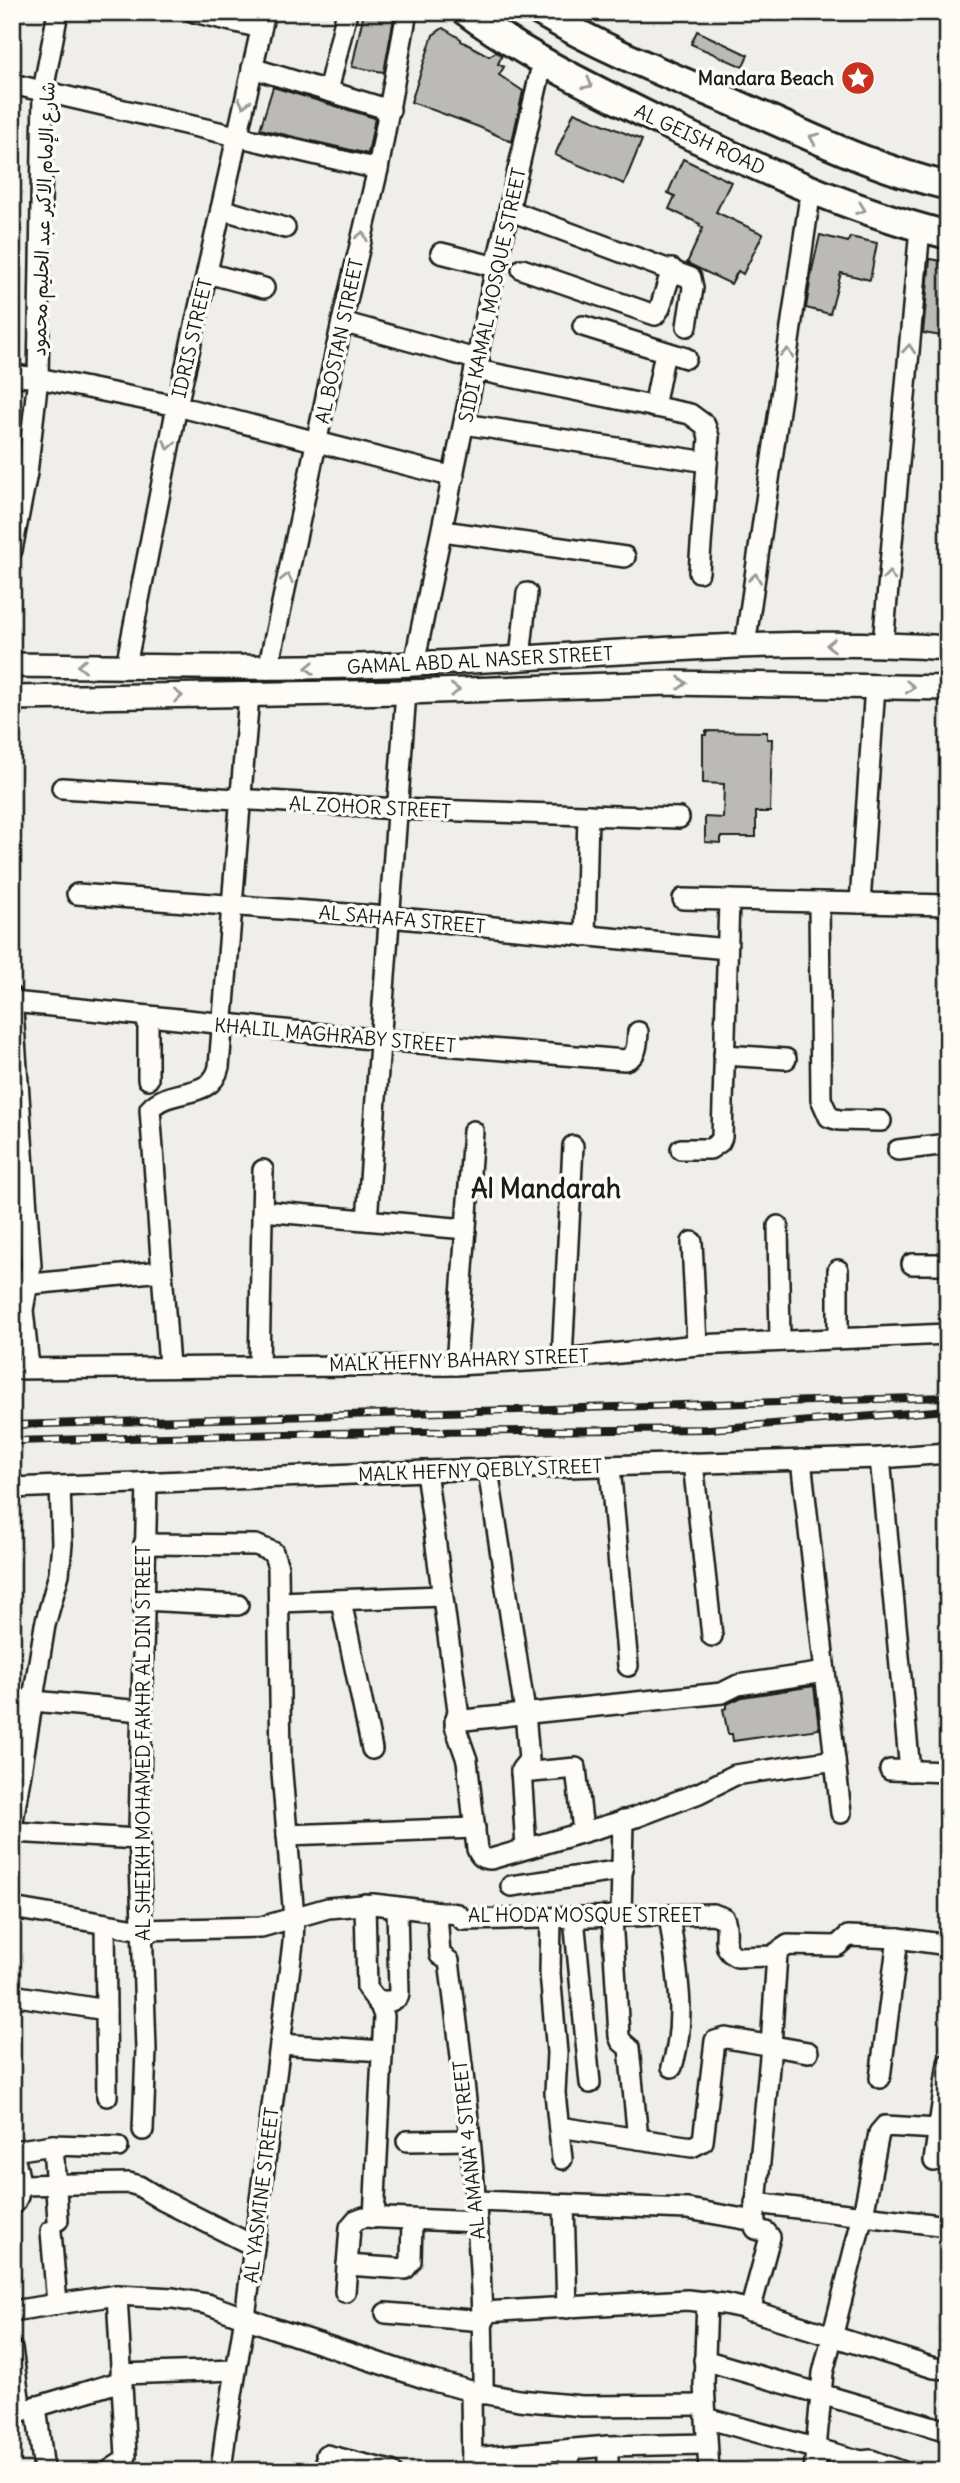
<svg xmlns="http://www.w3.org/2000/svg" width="960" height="2483" viewBox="0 0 960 2483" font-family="Delius,'Playpen Sans Arabic',sans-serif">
  <defs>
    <pattern id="water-rules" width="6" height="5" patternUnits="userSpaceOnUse" patternTransform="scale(1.75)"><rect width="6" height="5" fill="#a8a7a3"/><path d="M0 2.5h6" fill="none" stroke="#888784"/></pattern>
  </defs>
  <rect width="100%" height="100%" fill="#f0eeea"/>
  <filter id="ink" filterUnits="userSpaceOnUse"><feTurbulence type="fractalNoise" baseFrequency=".0143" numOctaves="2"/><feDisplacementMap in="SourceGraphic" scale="14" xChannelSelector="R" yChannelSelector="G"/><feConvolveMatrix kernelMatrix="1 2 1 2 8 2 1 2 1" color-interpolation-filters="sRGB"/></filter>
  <g filter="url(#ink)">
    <polygon fill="url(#water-rules)" stroke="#706f6d" stroke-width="2" points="888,12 948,12 948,20"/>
    <g fill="#bbbab6" stroke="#1c1c1c" stroke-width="2">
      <polygon points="364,12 395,12 384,72 352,67"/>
      <polygon points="443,28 461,39 461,41 489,56 496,52 502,55 498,64 504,67 499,75 523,91 512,142 479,127 411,102 433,35"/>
      <polygon points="697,31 748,55 743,67 691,44"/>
      <polygon points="273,87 375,118 368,154 260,129"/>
      <polygon points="574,112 642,140 624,184 555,155"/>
      <polygon points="683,159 731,182 716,212 763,234 743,274 738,271 731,284 687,263 703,228 699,226 700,224 669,209 675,196 668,193"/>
      <polygon points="820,235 848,242 850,237 877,243 870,280 841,273 830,314 806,308 812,270"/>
      <polygon points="930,259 948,262 948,337 923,333"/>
      <polygon points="706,731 767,732 767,739 772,739 770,812 756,812 756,837 721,837 721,843 705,842 705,817 723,818 724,784 703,783 703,735 706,735"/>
      <polygon points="814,1686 819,1729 733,1741 732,1734 728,1734 723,1709 727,1708 727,1704 742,1697"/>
    </g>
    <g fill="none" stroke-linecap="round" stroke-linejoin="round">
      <g stroke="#1c1c1c" stroke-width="24">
        <g id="minor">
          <polyline points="194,12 261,28"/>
          <polyline points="252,68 390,110"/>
          <polyline points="12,84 378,169"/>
          <polyline points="328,91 347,12"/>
          <polyline points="221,209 285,228"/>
          <polyline points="511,211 691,278 693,288 687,326"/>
          <polyline points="441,253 496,267"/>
          <polyline points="522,269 655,315 660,308 672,269"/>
          <polyline points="207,273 264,288"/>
          <polyline points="342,322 479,360"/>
          <polyline points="583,326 686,358"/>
          <polyline points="477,370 690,414 705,425 709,437 699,572"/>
          <polyline points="12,375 38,378 177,406 454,477"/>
          <polyline points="654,407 665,352"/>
          <polyline points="464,424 707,462"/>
          <polyline points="443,531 625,557"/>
          <polyline points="12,550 27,473 38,378 43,91 58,12"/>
          <polyline points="883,644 920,228"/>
          <polyline points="745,646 811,189"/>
          <polyline points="520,658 527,593"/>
          <polyline points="414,664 496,267 543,60"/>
          <polyline points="126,666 177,406 265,12"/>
          <polyline points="268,669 342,322 378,169 407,12"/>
          <polyline points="62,788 397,809 679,818"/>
          <polyline points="77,894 389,917 727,949"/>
          <polyline points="683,899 948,905"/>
          <polyline points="819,902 821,1099 829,1117 839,1120 881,1121"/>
          <polyline points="860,903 875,686"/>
          <polyline points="585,936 588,815"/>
          <polyline points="12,997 31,1266 23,1310 29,1367"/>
          <path d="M13,1002l368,38 244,20c13,-4 12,-16 13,-28"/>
          <polyline points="724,1055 786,1059"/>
          <polyline points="148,1079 148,1017"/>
          <polyline points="681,1149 710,1149 720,1142 722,1137 729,900"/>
          <polyline points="898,1150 948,1144"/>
          <polyline points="263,1211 466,1229"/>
          <polyline points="367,1220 406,692"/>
          <polyline points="778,1226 780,1341"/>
          <polyline points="692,1242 697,1345"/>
          <polyline points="912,1264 948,1264"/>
          <polyline points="12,1286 162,1271"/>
          <polyline points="838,1338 838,1270"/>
          <polyline points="562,1359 573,1146"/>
          <polyline points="456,1365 473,1131"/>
          <path d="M169,1366l-19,-257c20,-23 61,-8 69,-42l30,-372"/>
          <polyline points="259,1366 263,1170"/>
          <polyline points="12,1369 456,1365 562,1359 697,1345 948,1334"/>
          <polyline points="880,1458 910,1771"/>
          <polyline points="801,1460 841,1813"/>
          <polyline points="693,1463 712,1636"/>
          <polyline points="610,1466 628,1666"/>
          <polyline points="488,1470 525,1712 529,1760 521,1770 526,1848"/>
          <path d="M426,1471l32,239 -3,16 12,34 10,89c3,8 6,10 14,10l145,-42 63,-24 36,-18 100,-15"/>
          <polyline points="12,1488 426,1471 880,1458 948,1453"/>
          <polyline points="144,1544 256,1545 273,1552 278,1567 281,1761 294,1918 293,1943 245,2317 226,2431 221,2471"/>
          <polyline points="143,1600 238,1605"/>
          <polyline points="341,1601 372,1749"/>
          <polyline points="279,1602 442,1596"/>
          <polyline points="12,1699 141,1711"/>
          <polyline points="455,1721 722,1693 738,1685 825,1672"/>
          <polyline points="890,1770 948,1772"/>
          <polyline points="521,1773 576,1768 583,1831"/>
          <polyline points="12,1827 45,1625 59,1574 62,1544 60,1486"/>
          <polyline points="12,1832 139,1839"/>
          <polyline points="287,1835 475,1828"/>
          <polyline points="511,1886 623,1870"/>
          <polyline points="365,1904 367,1988 380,2005 384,2016 374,2218"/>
          <path d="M12,1908l130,22 119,-3 67,-19 45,-4 84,10 6,6 250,-6 11,4c7,15 -6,30 13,39l35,-1 16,-11 49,1 11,-10 50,2 50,7"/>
          <path d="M437,1913l3,42 9,6c19,143 35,288 34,433"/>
          <path d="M669,1915c7,53 19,100 3,152"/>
          <polyline points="621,1916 623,1820"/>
          <polyline points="612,1917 619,2036 621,2041 629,2048 638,2139"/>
          <polyline points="551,1918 550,1973 557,2053 555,2093 562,2159"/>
          <polyline points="574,1918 590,2083"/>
          <polyline points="105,1924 107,2096"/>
          <polyline points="12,1995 106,2010"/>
          <polyline points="376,2001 391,2001 398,1997 399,1993 397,1907"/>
          <polyline points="280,2044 382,2051"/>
          <polyline points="880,2078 898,1938"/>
          <polyline points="559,2127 692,2147 703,2141 715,2041 726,2038 808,2052"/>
          <polyline points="143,2130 146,2050 139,1830 147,1482"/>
          <polyline points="407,2141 469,2140"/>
          <polyline points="53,2145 58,2220"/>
          <path d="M12,2149c4,18 15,42 0,57"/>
          <polyline points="13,2151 53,2145 118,2147"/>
          <polyline points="934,2161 948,2063"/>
          <polyline points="20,2185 129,2183 139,2186 162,2200 254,2246"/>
          <polyline points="475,2201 688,2209 755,2221"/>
          <polyline points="755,2203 948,2226"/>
          <polyline points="564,2205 567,2308"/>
          <polyline points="51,2231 57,2304"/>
          <polyline points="347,2265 405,2269 411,2261 412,2220"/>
          <polyline points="345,2292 350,2227 356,2220 364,2217 477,2222"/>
          <polyline points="707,2301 704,2384 709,2471"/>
          <polyline points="12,2311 117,2295 173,2298 207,2304 273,2328 427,2379 471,2391 519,2400 582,2406 704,2405"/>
          <polyline points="750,2311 770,2237 766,2232 756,2229 754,2225 771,2046 777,1954"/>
          <polyline points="484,2312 687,2300 724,2304 743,2308 934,2368 948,2369"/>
          <polyline points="386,2313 484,2321"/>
          <polyline points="12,2349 21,2411"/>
          <polyline points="704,2360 948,2431"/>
          <polyline points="121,2374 235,2370"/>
          <polyline points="471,2391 472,2471"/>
          <polyline points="36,2406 44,2471"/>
          <polyline points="12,2414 122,2381"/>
          <polyline points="706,2418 861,2461 871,2460 901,2471"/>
          <polyline points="608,2446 608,2471"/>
          <polyline points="326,2455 391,2471"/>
          <polyline points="472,2458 608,2446 707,2444"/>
          <polyline points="109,2471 124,2461 126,2456 117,2295"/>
          <polyline points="567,2471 571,2449"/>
          <polyline points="814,2471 823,2373 863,2215 879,2133 885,2126 938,2129"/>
        </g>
      </g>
      <g stroke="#1c1c1c" stroke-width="28">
        <g id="major">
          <path d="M12,665c134,1 268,5 402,-1 178,-8 356,-28 534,-16"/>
          <polyline points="12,698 406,692 668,683 948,688"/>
        </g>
      </g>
      <g stroke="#1c1c1c" stroke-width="32">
        <g id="highway">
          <path d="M466,12c59,44 129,77 195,110 92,44 187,88 287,113"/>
          <path d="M540,12c64,38 131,64 199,93 68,30 136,64 209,81"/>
        </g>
      </g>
      <use href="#minor" stroke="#fdfcf7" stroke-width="19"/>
      <use href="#major" stroke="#fdfcf7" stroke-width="23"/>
      <use href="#highway" stroke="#fdfcf7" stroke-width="26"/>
      <g stroke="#1c1c1c" stroke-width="8">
        <g id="rail">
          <polyline points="12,1425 948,1397"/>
          <polyline points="12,1441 325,1433 709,1429 948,1410"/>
        </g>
      </g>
      <use href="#rail" stroke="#fdfcf7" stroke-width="5" stroke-dasharray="16" stroke-linecap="butt"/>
    </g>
    <defs><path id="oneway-chevron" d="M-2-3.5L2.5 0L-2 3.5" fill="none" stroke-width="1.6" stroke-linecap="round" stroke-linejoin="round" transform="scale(1.75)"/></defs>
    <g stroke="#989794">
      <use href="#oneway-chevron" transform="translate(588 84) rotate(28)"/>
      <use href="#oneway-chevron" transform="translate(244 103) rotate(103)"/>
      <use href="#oneway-chevron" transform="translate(814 138) rotate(-156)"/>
      <use href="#oneway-chevron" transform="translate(861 209) rotate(20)"/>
      <use href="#oneway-chevron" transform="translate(362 236) rotate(-77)"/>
      <use href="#oneway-chevron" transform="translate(909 349) rotate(-85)"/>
      <use href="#oneway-chevron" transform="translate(787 353) rotate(-82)"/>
      <use href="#oneway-chevron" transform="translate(169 445) rotate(101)"/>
      <use href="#oneway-chevron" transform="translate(889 576) rotate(-85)"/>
      <use href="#oneway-chevron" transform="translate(287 578) rotate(-78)"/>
      <use href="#oneway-chevron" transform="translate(755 578) rotate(-82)"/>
      <use href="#oneway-chevron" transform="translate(831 645) rotate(179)"/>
      <use href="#oneway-chevron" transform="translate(82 666) rotate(-180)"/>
      <use href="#oneway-chevron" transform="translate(310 668) rotate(178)"/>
      <use href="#oneway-chevron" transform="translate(682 683) rotate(1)"/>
      <use href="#oneway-chevron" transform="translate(910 687) rotate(2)"/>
      <use href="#oneway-chevron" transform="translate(455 690) rotate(-2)"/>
      <use href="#oneway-chevron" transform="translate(178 696) rotate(-1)"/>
    </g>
  </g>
  <defs>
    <g id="sight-disc" transform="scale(1.75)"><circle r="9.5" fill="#c8321e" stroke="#fdfcf7"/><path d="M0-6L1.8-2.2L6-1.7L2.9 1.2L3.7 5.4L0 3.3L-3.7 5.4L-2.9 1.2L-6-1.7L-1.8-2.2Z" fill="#fff"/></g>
  </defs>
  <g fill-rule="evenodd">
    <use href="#sight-disc" x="858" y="78"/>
  </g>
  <g text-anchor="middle" stroke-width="7" stroke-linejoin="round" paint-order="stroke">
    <g font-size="19" font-weight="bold" fill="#1c1c1c" stroke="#fdfcf7" text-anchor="end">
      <text x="834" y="85">Mandara Beach</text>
    </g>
    <g font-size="19" fill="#1c1c1c" stroke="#fdfcf7">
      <text transform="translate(700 139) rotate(25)" y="7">AL GEISH ROAD</text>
      <text transform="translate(43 219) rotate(-88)" y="7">شارع الإمام الاكبر عبد الحليم محمود</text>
      <text transform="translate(492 295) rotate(-78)" y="7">SIDI KAMAL MOSQUE STREET</text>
      <text transform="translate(192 338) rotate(-77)" y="7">IDRIS STREET</text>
      <text transform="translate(339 341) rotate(-78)" y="7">AL BOSTAN STREET</text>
      <text transform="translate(480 660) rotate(-3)" y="7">GAMAL ABD AL NASER STREET</text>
      <text transform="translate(370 807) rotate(3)" y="7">AL ZOHOR STREET</text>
      <text transform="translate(402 919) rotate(5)" y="7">AL SAHAFA STREET</text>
      <text transform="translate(335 1035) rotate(5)" y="7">KHALIL MAGHRABY STREET</text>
      <text transform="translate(459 1360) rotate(-2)" y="7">MALK HEFNY BAHARY STREET</text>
      <text transform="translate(480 1470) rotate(-2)" y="7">MALK HEFNY QEBLY STREET</text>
      <text transform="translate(143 1743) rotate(-90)" y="7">AL SHEIKH MOHAMED FAKHR AL DIN STREET</text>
      <text x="585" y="1922">AL HODA MOSQUE STREET</text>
      <text transform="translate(469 2150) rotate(-96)" y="7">AL AMANA' 4 STREET</text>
      <text transform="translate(261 2195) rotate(-83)" y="7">AL YASMINE STREET</text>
    </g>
    <g font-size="26" font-weight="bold" fill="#1c1c1c" stroke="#fdfcf7">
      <text x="546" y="1198">Al Mandarah</text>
    </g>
  </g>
  <rect width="960" height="2483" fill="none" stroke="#fdfcf7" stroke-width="42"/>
  <rect x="21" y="21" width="918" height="2441" fill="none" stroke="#1c1c1c" stroke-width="2.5" filter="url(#ink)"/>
</svg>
